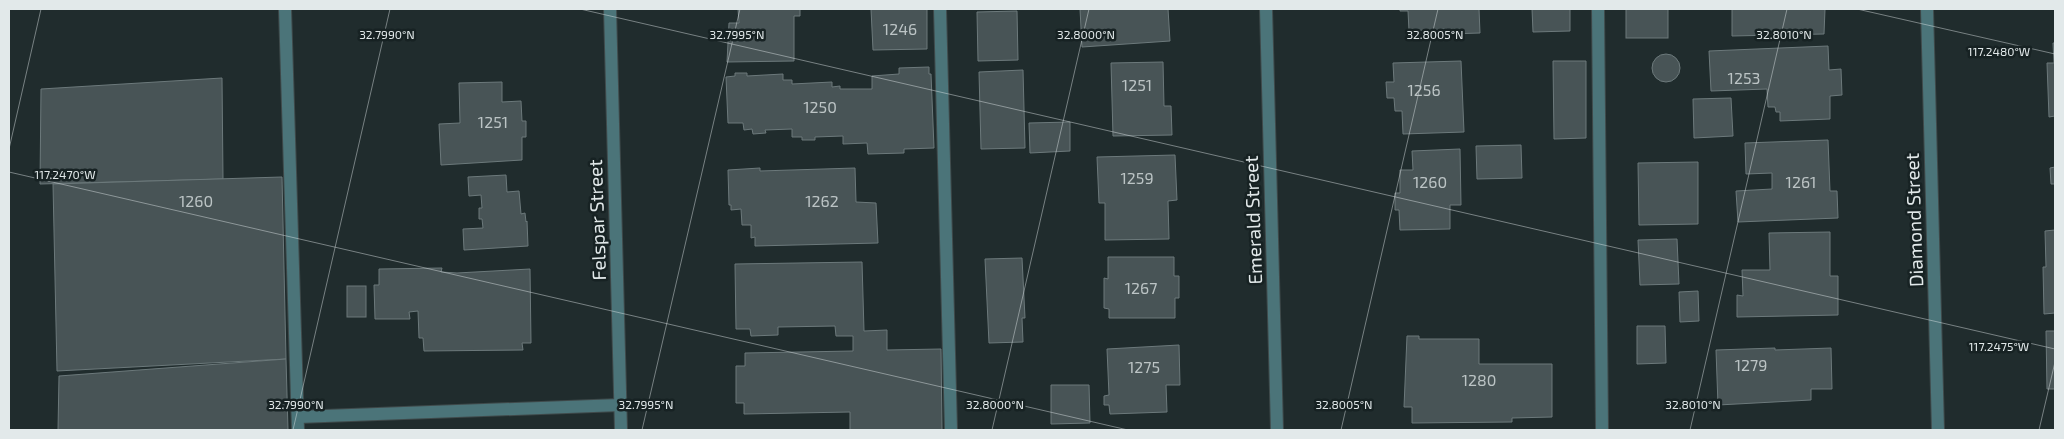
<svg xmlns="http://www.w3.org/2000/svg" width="2064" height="439" viewBox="0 0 2064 439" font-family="'Exo 2',sans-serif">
  <rect width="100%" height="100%" fill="#202c2d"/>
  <g fill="#485456" stroke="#6c797b">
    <polygon points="738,9 800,9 800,16 794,16 794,61 727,62 729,23 739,23"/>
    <polygon points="871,9 927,9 927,49 873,50"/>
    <polygon points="1080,9 1168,9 1170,41 1082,47"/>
    <polygon points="1400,9 1479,9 1480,33 1448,34 1447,29 1409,31 1408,11 1400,11"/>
    <polygon points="1532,9 1570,9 1570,31 1533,32"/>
    <rect x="1626" y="9" width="42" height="29"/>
    <polygon points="1732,9 1825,9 1824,34 1732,36"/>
    <polygon points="1017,11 1018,60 978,61 977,12"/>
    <polygon points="2053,43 2055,43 2055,116 2049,117 2047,63 2054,63"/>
    <polygon points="1828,46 1829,70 1841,69 1842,95 1830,96 1830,119 1780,121 1780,112 1776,112 1775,107 1768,107 1767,89 1711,91 1709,51"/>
    <circle cx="1666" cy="68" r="14"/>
    <polygon points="1461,61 1464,132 1403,134 1402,111 1395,111 1394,98 1387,98 1386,82 1394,82 1393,63"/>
    <polygon points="1553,61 1586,61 1586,138 1554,139"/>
    <polygon points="1163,62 1164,106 1171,106 1172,135 1113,136 1111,63"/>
    <polygon points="929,67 929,74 931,74 934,148 904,149 904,153 868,154 867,143 843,144 843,136 815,137 815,140 802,140 802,137 792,137 792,129 765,130 766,133 753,134 752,129 744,130 743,123 728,123 726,77 735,76 735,73 747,73 747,76 783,74 783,80 792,80 792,84 832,82 832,87 840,86 840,89 872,89 872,76 899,74 899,68"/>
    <polygon points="1023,70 1025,148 981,149 979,72"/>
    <polygon points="222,78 223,179 40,184 41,89"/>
    <polygon points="502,82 502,102 521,101 522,121 526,121 526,137 522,137 522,160 441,165 439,124 460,123 459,83"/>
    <polygon points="1731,98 1733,136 1694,138 1693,99"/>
    <polygon points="1070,122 1070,151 1030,153 1029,123"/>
    <polygon points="1828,140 1830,191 1837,191 1838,218 1738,222 1736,191 1772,189 1772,173 1746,174 1745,143"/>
    <polygon points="1521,145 1522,178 1477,179 1476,146"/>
    <polygon points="1460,149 1461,205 1450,205 1450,229 1400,230 1399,210 1395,210 1395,193 1400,193 1400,170 1413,170 1412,151"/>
    <polygon points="1175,155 1177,200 1168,201 1169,239 1105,240 1105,203 1099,203 1097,157"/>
    <polygon points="1698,162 1698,224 1639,225 1638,163"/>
    <polygon points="2055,167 2055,184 2051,184 2050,168"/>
    <polygon points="760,168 760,171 855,168 856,202 876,203 878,243 755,246 755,237 751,238 751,225 742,225 741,209 731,210 731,205 729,205 728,170"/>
    <polygon points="506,175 507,192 519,191 521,214 525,213 526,222 527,221 528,246 464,250 463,229 483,228 482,219 479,219 479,208 482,208 481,195 469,196 468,177"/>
    <polygon points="282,177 286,359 57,371 53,184"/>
    <polygon points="2055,230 2055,313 2044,314 2043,267 2046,267 2045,231"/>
    <polygon points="1830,232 1830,276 1838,276 1838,315 1737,317 1737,295 1743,296 1742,270 1770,270 1769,233"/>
    <polygon points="1677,239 1679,284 1640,285 1638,240"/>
    <polygon points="1108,257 1174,257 1174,276 1179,276 1179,298 1175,298 1175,318 1109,318 1109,309 1104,308 1104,278 1108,279"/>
    <polygon points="1022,258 1025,318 1022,318 1023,342 989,343 985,259"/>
    <polygon points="862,262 864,331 887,330 887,350 941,349 942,430 850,430 850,412 744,414 744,403 736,403 736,366 745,366 745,353 853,351 853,336 836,336 835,326 778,327 778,335 751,336 750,329 736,329 735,264"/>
    <polygon points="442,268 441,272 457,273 530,269 531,343 522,343 523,350 424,351 423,338 419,338 418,311 409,312 410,319 375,319 374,285 379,285 379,269"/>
    <rect x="347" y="286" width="19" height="31"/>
    <polygon points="1698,291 1699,321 1680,322 1679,292"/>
    <polygon points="1637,326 1665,326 1666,363 1637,364"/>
    <polygon points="2046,331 2055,331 2055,389 2047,389"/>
    <polygon points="1407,336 1419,336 1419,339 1479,339 1479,364 1552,364 1552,417 1512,418 1512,422 1412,423 1412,407 1404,407"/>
    <polygon points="1179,345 1180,385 1166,385 1167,412 1110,414 1109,405 1104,405 1104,396 1109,395 1107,349"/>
    <polygon points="1775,348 1775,350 1831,348 1832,389 1811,389 1811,400 1718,405 1716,350"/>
    <polygon points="286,359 288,430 58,430 59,376"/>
    <polygon points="1051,385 1089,385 1090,423 1051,424"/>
  </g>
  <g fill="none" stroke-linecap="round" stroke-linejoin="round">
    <g stroke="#3f4a4b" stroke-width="14">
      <g id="minor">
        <polyline points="285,9 298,430"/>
        <polyline points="610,9 621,430"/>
        <polyline points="940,9 951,430"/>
        <polyline points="1266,9 1277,430"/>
        <polyline points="1598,9 1602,430"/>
        <polyline points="1927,9 1938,430"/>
        <polyline points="298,417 620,405"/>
      </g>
    </g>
    <use href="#minor" stroke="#4b7479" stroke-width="12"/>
  </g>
  <path fill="none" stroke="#e2e9ea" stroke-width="1" stroke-opacity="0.45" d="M580,9l1475,340M1857,9l198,45M9,149l32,-140M9,172l1119,258M293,430l97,-421M642,430l98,-421M992,430l97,-421M1341,430l97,-421M1690,430l97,-421M2039,430l16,-68"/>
  <g text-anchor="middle" stroke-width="5" stroke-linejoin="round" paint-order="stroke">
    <g font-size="16" fill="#bcc4c5">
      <text x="900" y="35">1246</text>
      <text x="1744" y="84">1253</text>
      <text x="1137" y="91">1251</text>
      <text x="1424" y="96">1256</text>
      <text x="820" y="113">1250</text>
      <text x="493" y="128">1251</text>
      <text x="1137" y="184">1259</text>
      <text x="1430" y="188">1260</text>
      <text x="1801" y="188">1261</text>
      <text x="196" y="207">1260</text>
      <text x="822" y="207">1262</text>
      <text x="1141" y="294">1267</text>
      <text x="1751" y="371">1279</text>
      <text x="1144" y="373">1275</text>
      <text x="1479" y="386">1280</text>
    </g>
    <g font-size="19" fill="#e2e9ea" stroke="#172223">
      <text transform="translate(597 220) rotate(-92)" y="7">Felspar Street</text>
      <text transform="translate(1253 220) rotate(-92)" y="7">Emerald Street</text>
      <text transform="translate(1914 220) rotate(-92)" y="7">Diamond Street</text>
    </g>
  </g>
  <g font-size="12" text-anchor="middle" fill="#e2e9ea" stroke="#172223" stroke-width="5" stroke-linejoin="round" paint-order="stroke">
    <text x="387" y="39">32.7990°N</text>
    <text x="737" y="39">32.7995°N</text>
    <text x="1086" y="39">32.8000°N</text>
    <text x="1435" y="39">32.8005°N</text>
    <text x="1784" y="39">32.8010°N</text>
    <text x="1999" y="56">117.2480°W</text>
    <text x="65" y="179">117.2470°W</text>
    <text x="1999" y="351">117.2475°W</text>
    <text x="296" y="409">32.7990°N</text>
    <text x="646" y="409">32.7995°N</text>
    <text x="995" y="409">32.8000°N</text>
    <text x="1344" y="409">32.8005°N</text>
    <text x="1693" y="409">32.8010°N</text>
  </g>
  <rect width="2064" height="439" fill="none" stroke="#e2e9ea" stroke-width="20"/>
</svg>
